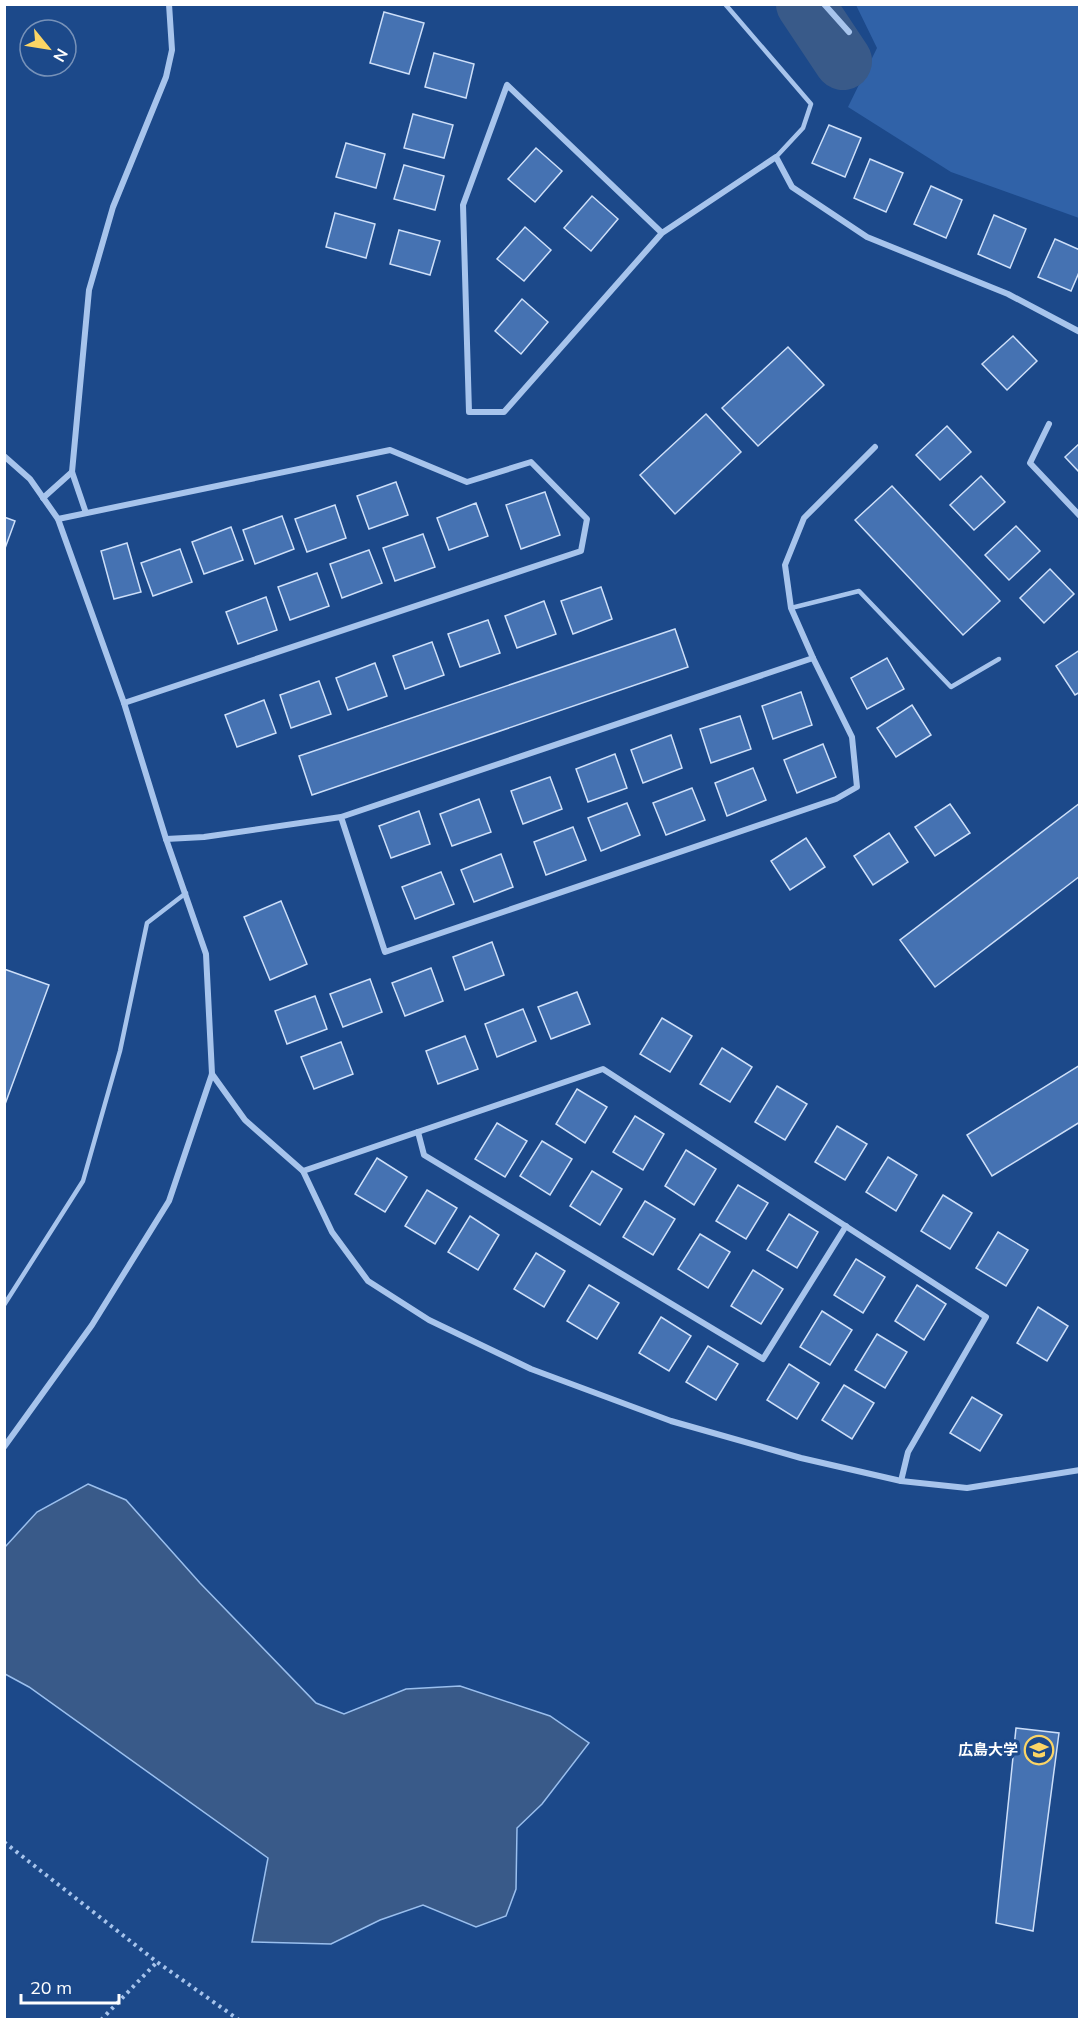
<svg xmlns="http://www.w3.org/2000/svg" width="1084" height="2024" viewBox="0 0 1084 2024" font-family="Mulish,'Noto Sans JP',sans-serif">
  <rect width="100%" height="100%" fill="#1c498a"/>
  <polygon fill="#3062a8" points="856,5 1079,5 1079,218 951,172 848,107 877,48"/>
  <polygon fill="#395a89" stroke="#9abfee" stroke-width="1.5" points="88,1484 126,1500 200,1583 316,1703 344,1714 406,1689 460,1686 550,1716 589,1743 542,1804 517,1828 516,1889 506,1916 476,1927 423,1905 380,1920 331,1944 252,1942 268,1858 29,1687 5,1674 5,1547 37,1512"/>
  <g fill="none" stroke-linecap="round" stroke-linejoin="round">
    <polyline stroke="#395a89" stroke-width="58" points="805,4 843,61"/>
  </g>
  <g fill="#4572b2" stroke="#cddff9" stroke-width="1.5">
    <polygon points="384,12 424,23 409,74 370,63"/>
    <polygon points="434,53 474,64 466,98 425,87"/>
    <polygon points="413,114 453,125 444,158 404,148"/>
    <polygon points="829,125 861,138 845,177 812,163"/>
    <polygon points="346,143 385,154 376,188 336,177"/>
    <polygon points="536,148 562,171 535,202 508,179"/>
    <polygon points="870,159 903,173 886,212 854,198"/>
    <polygon points="404,165 444,176 435,210 394,199"/>
    <polygon points="931,186 962,200 946,238 914,224"/>
    <polygon points="592,196 618,219 591,251 564,228"/>
    <polygon points="335,213 375,224 366,258 326,247"/>
    <polygon points="994,215 1026,229 1010,268 978,254"/>
    <polygon points="525,227 551,250 524,281 497,259"/>
    <polygon points="399,230 440,241 430,275 390,264"/>
    <polygon points="1055,239 1080,250 1080,270 1071,291 1038,277"/>
    <polygon points="522,299 548,322 521,354 495,331"/>
    <polygon points="1013,336 1037,361 1007,390 982,364"/>
    <polygon points="788,347 824,385 758,446 722,408"/>
    <polygon points="706,414 741,452 675,514 640,475"/>
    <polygon points="947,426 971,452 940,480 916,455"/>
    <polygon points="1080,443 1080,473 1065,457"/>
    <polygon points="981,476 1005,502 974,530 950,505"/>
    <polygon points="396,482 408,515 369,529 357,496"/>
    <polygon points="892,486 1000,601 963,635 855,520"/>
    <polygon points="545,492 560,535 521,549 506,505"/>
    <polygon points="476,503 488,536 449,550 437,518"/>
    <polygon points="335,505 346,538 307,552 295,519"/>
    <polygon points="282,516 294,549 255,564 243,530"/>
    <polygon points="4,517 15,521 4,551"/>
    <polygon points="1016,526 1040,551 1009,580 985,555"/>
    <polygon points="231,527 243,560 204,574 192,542"/>
    <polygon points="423,534 435,567 395,581 383,548"/>
    <polygon points="127,543 141,592 114,599 101,551"/>
    <polygon points="180,549 192,582 153,596 141,563"/>
    <polygon points="369,550 382,583 342,598 330,564"/>
    <polygon points="1050,569 1074,594 1044,623 1020,598"/>
    <polygon points="317,573 329,606 290,620 278,587"/>
    <polygon points="601,587 612,619 573,634 561,601"/>
    <polygon points="266,597 277,630 238,644 226,612"/>
    <polygon points="544,601 556,634 517,648 505,616"/>
    <polygon points="488,620 500,653 460,667 448,634"/>
    <polygon points="675,629 688,667 312,795 299,756"/>
    <polygon points="432,642 444,675 405,689 393,656"/>
    <polygon points="1080,650 1080,692 1075,695 1056,666"/>
    <polygon points="887,658 904,689 867,709 851,678"/>
    <polygon points="375,663 387,696 348,710 336,678"/>
    <polygon points="319,681 331,714 291,728 280,695"/>
    <polygon points="801,692 812,725 773,739 762,706"/>
    <polygon points="264,700 276,733 237,747 225,715"/>
    <polygon points="912,705 931,735 896,757 877,728"/>
    <polygon points="740,716 751,749 711,763 700,729"/>
    <polygon points="671,735 682,768 643,783 631,750"/>
    <polygon points="823,744 836,777 797,793 784,760"/>
    <polygon points="615,754 627,788 588,802 576,769"/>
    <polygon points="753,768 766,800 727,816 715,783"/>
    <polygon points="550,777 562,809 523,824 511,791"/>
    <polygon points="692,788 705,820 666,835 653,803"/>
    <polygon points="479,799 491,832 452,846 440,814"/>
    <polygon points="627,803 640,835 601,851 588,818"/>
    <polygon points="1080,803 1080,876 935,987 900,940"/>
    <polygon points="950,804 970,833 935,856 915,827"/>
    <polygon points="419,811 430,844 391,858 379,826"/>
    <polygon points="573,827 586,860 546,875 534,842"/>
    <polygon points="889,833 908,862 873,885 854,856"/>
    <polygon points="806,838 825,867 790,890 771,861"/>
    <polygon points="501,854 513,887 474,902 461,870"/>
    <polygon points="441,872 454,904 415,919 402,887"/>
    <polygon points="281,901 307,964 270,980 244,917"/>
    <polygon points="492,942 504,975 465,990 453,957"/>
    <polygon points="431,968 443,1001 405,1016 392,983"/>
    <polygon points="4,969 49,985 4,1107"/>
    <polygon points="370,979 382,1012 343,1027 330,994"/>
    <polygon points="577,992 590,1024 551,1039 538,1007"/>
    <polygon points="315,996 327,1029 287,1044 275,1011"/>
    <polygon points="523,1009 536,1041 497,1057 485,1024"/>
    <polygon points="662,1018 692,1036 670,1072 640,1054"/>
    <polygon points="465,1036 478,1069 438,1084 426,1051"/>
    <polygon points="341,1042 353,1074 314,1089 301,1057"/>
    <polygon points="722,1048 752,1067 730,1102 700,1084"/>
    <polygon points="1080,1065 1080,1122 992,1176 967,1135"/>
    <polygon points="777,1086 807,1104 785,1140 755,1122"/>
    <polygon points="577,1089 607,1107 585,1143 556,1124"/>
    <polygon points="635,1116 664,1134 643,1170 613,1152"/>
    <polygon points="497,1123 527,1141 505,1177 475,1159"/>
    <polygon points="837,1126 867,1144 845,1180 815,1162"/>
    <polygon points="542,1141 572,1159 550,1195 520,1176"/>
    <polygon points="686,1150 716,1169 694,1205 665,1186"/>
    <polygon points="888,1157 917,1175 896,1211 866,1192"/>
    <polygon points="377,1158 407,1177 385,1212 355,1194"/>
    <polygon points="592,1171 622,1189 600,1225 570,1206"/>
    <polygon points="738,1185 768,1203 746,1239 716,1221"/>
    <polygon points="427,1190 457,1208 435,1244 405,1226"/>
    <polygon points="943,1195 972,1213 950,1249 921,1231"/>
    <polygon points="645,1201 675,1219 653,1255 623,1237"/>
    <polygon points="789,1214 818,1232 797,1268 767,1250"/>
    <polygon points="470,1216 499,1235 478,1270 448,1252"/>
    <polygon points="998,1232 1028,1250 1006,1286 976,1268"/>
    <polygon points="700,1234 730,1252 708,1288 678,1269"/>
    <polygon points="536,1253 565,1271 544,1307 514,1289"/>
    <polygon points="856,1259 885,1277 863,1313 834,1295"/>
    <polygon points="753,1270 783,1289 761,1324 731,1306"/>
    <polygon points="589,1285 619,1303 597,1339 567,1321"/>
    <polygon points="917,1285 946,1304 924,1340 895,1321"/>
    <polygon points="1038,1307 1068,1326 1047,1361 1017,1343"/>
    <polygon points="822,1311 852,1330 830,1365 800,1347"/>
    <polygon points="661,1317 691,1336 669,1371 639,1353"/>
    <polygon points="877,1334 907,1352 885,1388 855,1370"/>
    <polygon points="708,1346 738,1364 716,1400 686,1382"/>
    <polygon points="789,1364 819,1383 797,1419 767,1400"/>
    <polygon points="844,1385 874,1403 852,1439 822,1420"/>
    <polygon points="972,1397 1002,1415 980,1451 950,1433"/>
    <polygon points="1016,1728 1059,1733 1033,1931 996,1923"/>
  </g>
  <g fill="none" stroke-linecap="round" stroke-linejoin="round">
    <g stroke="#a7c4ec" stroke-width="4" stroke-dasharray="3 4.5" stroke-linecap="butt">
      <polyline points="4,1842 157,1962 239,2020"/>
      <polyline points="101,2020 157,1962"/>
    </g>
    <g stroke="#a7c4ec" stroke-width="4.5">
      <polyline points="725,4 811,104 803,128 776,157"/>
      <polyline points="791,608 859,591 951,687 999,659"/>
      <polyline points="4,1305 83,1181 120,1051 147,923 186,893"/>
    </g>
    <g stroke="#a7c4ec" stroke-width="6">
      <polyline points="824,4 849,32"/>
      <polyline points="662,233 507,85 463,205 469,412 504,412 662,233 776,157 792,187 867,237 1008,294 1080,332"/>
      <polyline points="1049,424 1030,463 1080,516"/>
      <polyline points="4,456 30,479 58,519 124,703 166,839 206,954 212,1074 169,1201 92,1325 4,1447"/>
      <polyline points="43,498 72,472"/>
      <polyline points="86,513 72,472 89,290 113,207 166,77 172,50 169,4"/>
      <polyline points="58,519 390,450 467,482 531,462 587,519 581,551 124,703"/>
      <polyline points="813,658 791,608 785,565 804,518 875,447"/>
      <polyline points="166,839 204,837 341,817 813,658 852,737 857,787 836,799 385,952 341,817"/>
      <polyline points="212,1074 245,1120 303,1171 332,1232 368,1281 429,1320 531,1369 671,1421 801,1458 901,1481 967,1488 1080,1470"/>
      <polyline points="418,1132 424,1155 763,1359 846,1226"/>
      <polyline points="303,1171 603,1069 986,1317 908,1452 901,1481"/>
    </g>
  </g>
  <defs>
    <g id="university-ring" transform="scale(1.5)"><circle r="9.5" fill="#1c498a" stroke="#fcd565" stroke-width="1.5"/><path d="M0-5L7-2L0 1L-7-2ZM-4 1L0 2.5L4 1V4Q0 6-4 4Z" fill="#fcd565"/></g>
  </defs>
  <g fill-rule="evenodd">
    <use href="#university-ring" x="1039" y="1750"/>
  </g>
  <g text-anchor="middle" stroke-width="6" stroke-linejoin="round" paint-order="stroke">
    <g font-size="15" font-weight="bold" fill="#fff" stroke="#1c498a" text-anchor="end">
      <text x="1018" y="1755">広島大学</text>
    </g>
  </g>
  <rect width="1084" height="2024" fill="none" stroke="#ffffff" stroke-width="12"/>
  <g transform="translate(48 48) rotate(120)"><circle r="28" fill="#1c498a" stroke="#7792b9" stroke-width="1.5"/>
  <path d="M0-4.5L10 22L0 15L-10 22Z" fill="#fcd565"/>
  <text y="-9" font-size="16" font-weight="bold" text-anchor="middle" fill="#ffffff">N</text>
  </g>
  <path d="M21 1994v9h98v-9" fill="none" stroke="#ffffff" stroke-width="3"/>
  <text x="30" y="1994" font-size="18" fill="#ffffff" stroke="#1c498a" stroke-width="4.5" paint-order="stroke">20 m</text>
</svg>
